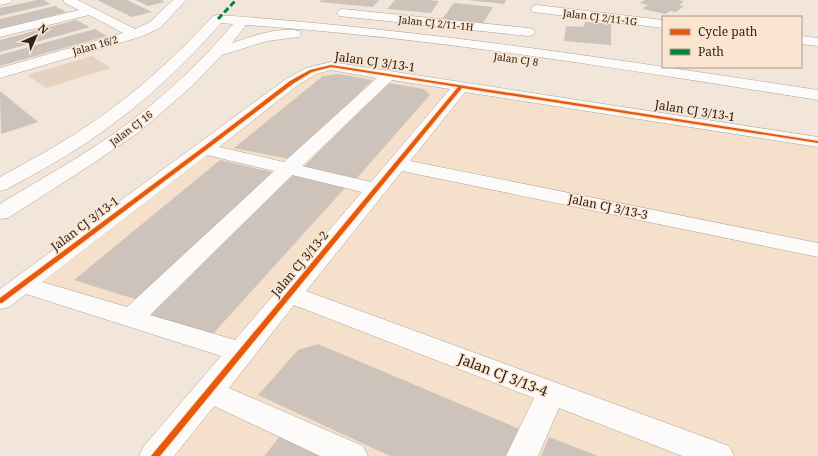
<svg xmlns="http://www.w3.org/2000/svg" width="818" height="456" viewBox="0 0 818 456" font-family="'Noto Serif',serif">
  <rect width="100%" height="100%" fill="#f2e6da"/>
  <polygon fill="#f5e0cc" points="332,68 817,145 818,456 169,456 253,350 35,282 298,83 315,73"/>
  <polygon fill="#e5d2c0" points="92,56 111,68 46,88 27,75"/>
  <g fill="#cdc3ba">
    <polygon points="37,0 43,0 51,4 0,16 0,8"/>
    <polygon points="97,0 127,0 152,12 132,17"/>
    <polygon points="135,0 161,0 165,2 148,6"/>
    <polygon points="322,0 379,0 373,7 319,2"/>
    <polygon points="395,0 428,0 439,1 431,13 387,9"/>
    <polygon points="468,0 506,0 504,4"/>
    <polygon points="645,0 677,0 684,1 679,5 684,6 676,12 670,11 665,14 642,9 648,5 639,3"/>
    <polygon points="454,3 493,7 483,23 442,19"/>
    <polygon points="55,6 66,12 0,29 0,19"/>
    <polygon points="76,20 90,27 0,52 0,40"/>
    <polygon points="585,22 611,24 611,45 564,41 566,26 584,27"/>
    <polygon points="95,29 107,36 0,66 0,55"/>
    <polygon points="338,74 373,80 289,159 234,148 323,76"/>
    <polygon points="388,83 424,89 430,95 356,179 303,167"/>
    <polygon points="0,91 38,122 1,134"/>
    <polygon points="220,160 276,173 141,301 74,280"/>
    <polygon points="293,175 345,188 211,336 147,315"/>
    <polygon points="318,344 524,431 512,456 390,456 258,395 298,350"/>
    <polygon points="282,434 328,456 264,456"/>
    <polygon points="549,437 598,456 541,456"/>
  </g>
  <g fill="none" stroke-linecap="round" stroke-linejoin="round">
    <g stroke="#ada39a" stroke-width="1">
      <g id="minor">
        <polygon points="0,0 12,0 10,3 0,5"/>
        <polygon points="63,0 78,0 135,29 150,22 173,0 186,0 160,28 140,37 0,78 0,68 123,33 89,15 0,37 0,29 79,10 65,3"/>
        <polygon points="537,5 663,20 663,28 533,12 531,9 533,6"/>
        <polygon points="343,9 528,28 533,29 535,32 533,35 528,36 339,16 337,13 339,10"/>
        <path d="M218,15c201,14 401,45 600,75v10c-190,-30 -380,-62 -572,-75l-14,18c19,-6 47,-17 67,-12l2,3 -2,3 -32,4 -45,14 -30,31 -53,46 -50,34 -81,52 -8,1v-15c42,-26 87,-50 127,-80 39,-29 75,-63 106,-100l-12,-1c-36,41 -76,79 -122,111 -29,21 -61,38 -92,55l-7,2v-14c29,-16 59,-32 87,-51 47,-31 88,-69 126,-110z"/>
        <polygon points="801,36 818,38 818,46 801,44"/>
        <path d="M331,62l487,75v10l-353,-55 -55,69 408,82v14l-416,-86 -96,120 423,155 5,10h-52l-123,-48 -21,48h-32l28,-58 -240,-93 -65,83 134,58 5,10h-48l-106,-50 -40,50h-35l5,-10 77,-90 -195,-62 -17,13 -9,2v-20l286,-210 20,-11zM331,70l46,8 -93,84 -65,-15 79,-62 18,-11zM392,80l58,9 -79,93 -69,-16zM207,155l67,16 -147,136 -85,-25zM292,175l70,17 -127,148 -85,-25z"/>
      </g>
    </g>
    <use href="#minor" fill="#fdfbf9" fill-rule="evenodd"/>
    <polyline stroke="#00873e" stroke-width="3" stroke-dasharray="6 3" stroke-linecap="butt" points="218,19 236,0"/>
    <g stroke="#fce5d0" stroke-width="2">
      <polygon id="cycleway" points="331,65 818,141 818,143 462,88 160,456 151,456 458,87 331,67 312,72 294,83 206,150 2,303 0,303 0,298 202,148 290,81 310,70"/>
    </g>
    <use href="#cycleway" fill="#e8590c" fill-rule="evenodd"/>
  </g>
  <g text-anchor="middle" stroke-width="3" stroke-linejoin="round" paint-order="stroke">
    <g font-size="10" fill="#2c241c" stroke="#fce5d0">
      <text transform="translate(600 17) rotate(7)" y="4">Jalan CJ 2/11-1G</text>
      <text transform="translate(436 23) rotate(6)" y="4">Jalan CJ 2/11-1H</text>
      <text transform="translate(95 45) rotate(-16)" y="4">Jalan 16/2</text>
      <text transform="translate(516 59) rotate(8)" y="4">Jalan CJ 8</text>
      <text transform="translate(131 128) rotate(-37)" y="4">Jalan CJ 16</text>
    </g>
    <g font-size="12" fill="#2c241c" stroke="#fce5d0">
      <text transform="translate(375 62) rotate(8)" y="4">Jalan CJ 3/13-1</text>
      <text transform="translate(695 111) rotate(9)" y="4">Jalan CJ 3/13-1</text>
      <text transform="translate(608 207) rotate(12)" y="4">Jalan CJ 3/13-3</text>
      <text transform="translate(85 224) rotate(-37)" y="4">Jalan CJ 3/13-1</text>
      <text transform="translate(300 264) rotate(-50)" y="4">Jalan CJ 3/13-2</text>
    </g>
    <g font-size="14" fill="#2c241c" stroke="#fce5d0">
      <text transform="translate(503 375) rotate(21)" y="5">Jalan CJ 3/13-4</text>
    </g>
  </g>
  <rect x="662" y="16" width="140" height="52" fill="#fce5d0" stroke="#a99888"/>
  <rect x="670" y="29" width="20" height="6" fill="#e8590c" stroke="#a99888"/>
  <text x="698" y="36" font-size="12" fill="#2c241c">Cycle path</text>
  <rect x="670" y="49" width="20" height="6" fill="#00873e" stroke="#a99888"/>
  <text x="698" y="56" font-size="12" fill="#2c241c">Path</text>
  <g transform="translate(36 36) rotate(45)" stroke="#fce5d0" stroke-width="3" paint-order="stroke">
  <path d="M0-3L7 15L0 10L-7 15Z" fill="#2c241c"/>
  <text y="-6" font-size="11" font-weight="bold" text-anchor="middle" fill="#2c241c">N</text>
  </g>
</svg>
